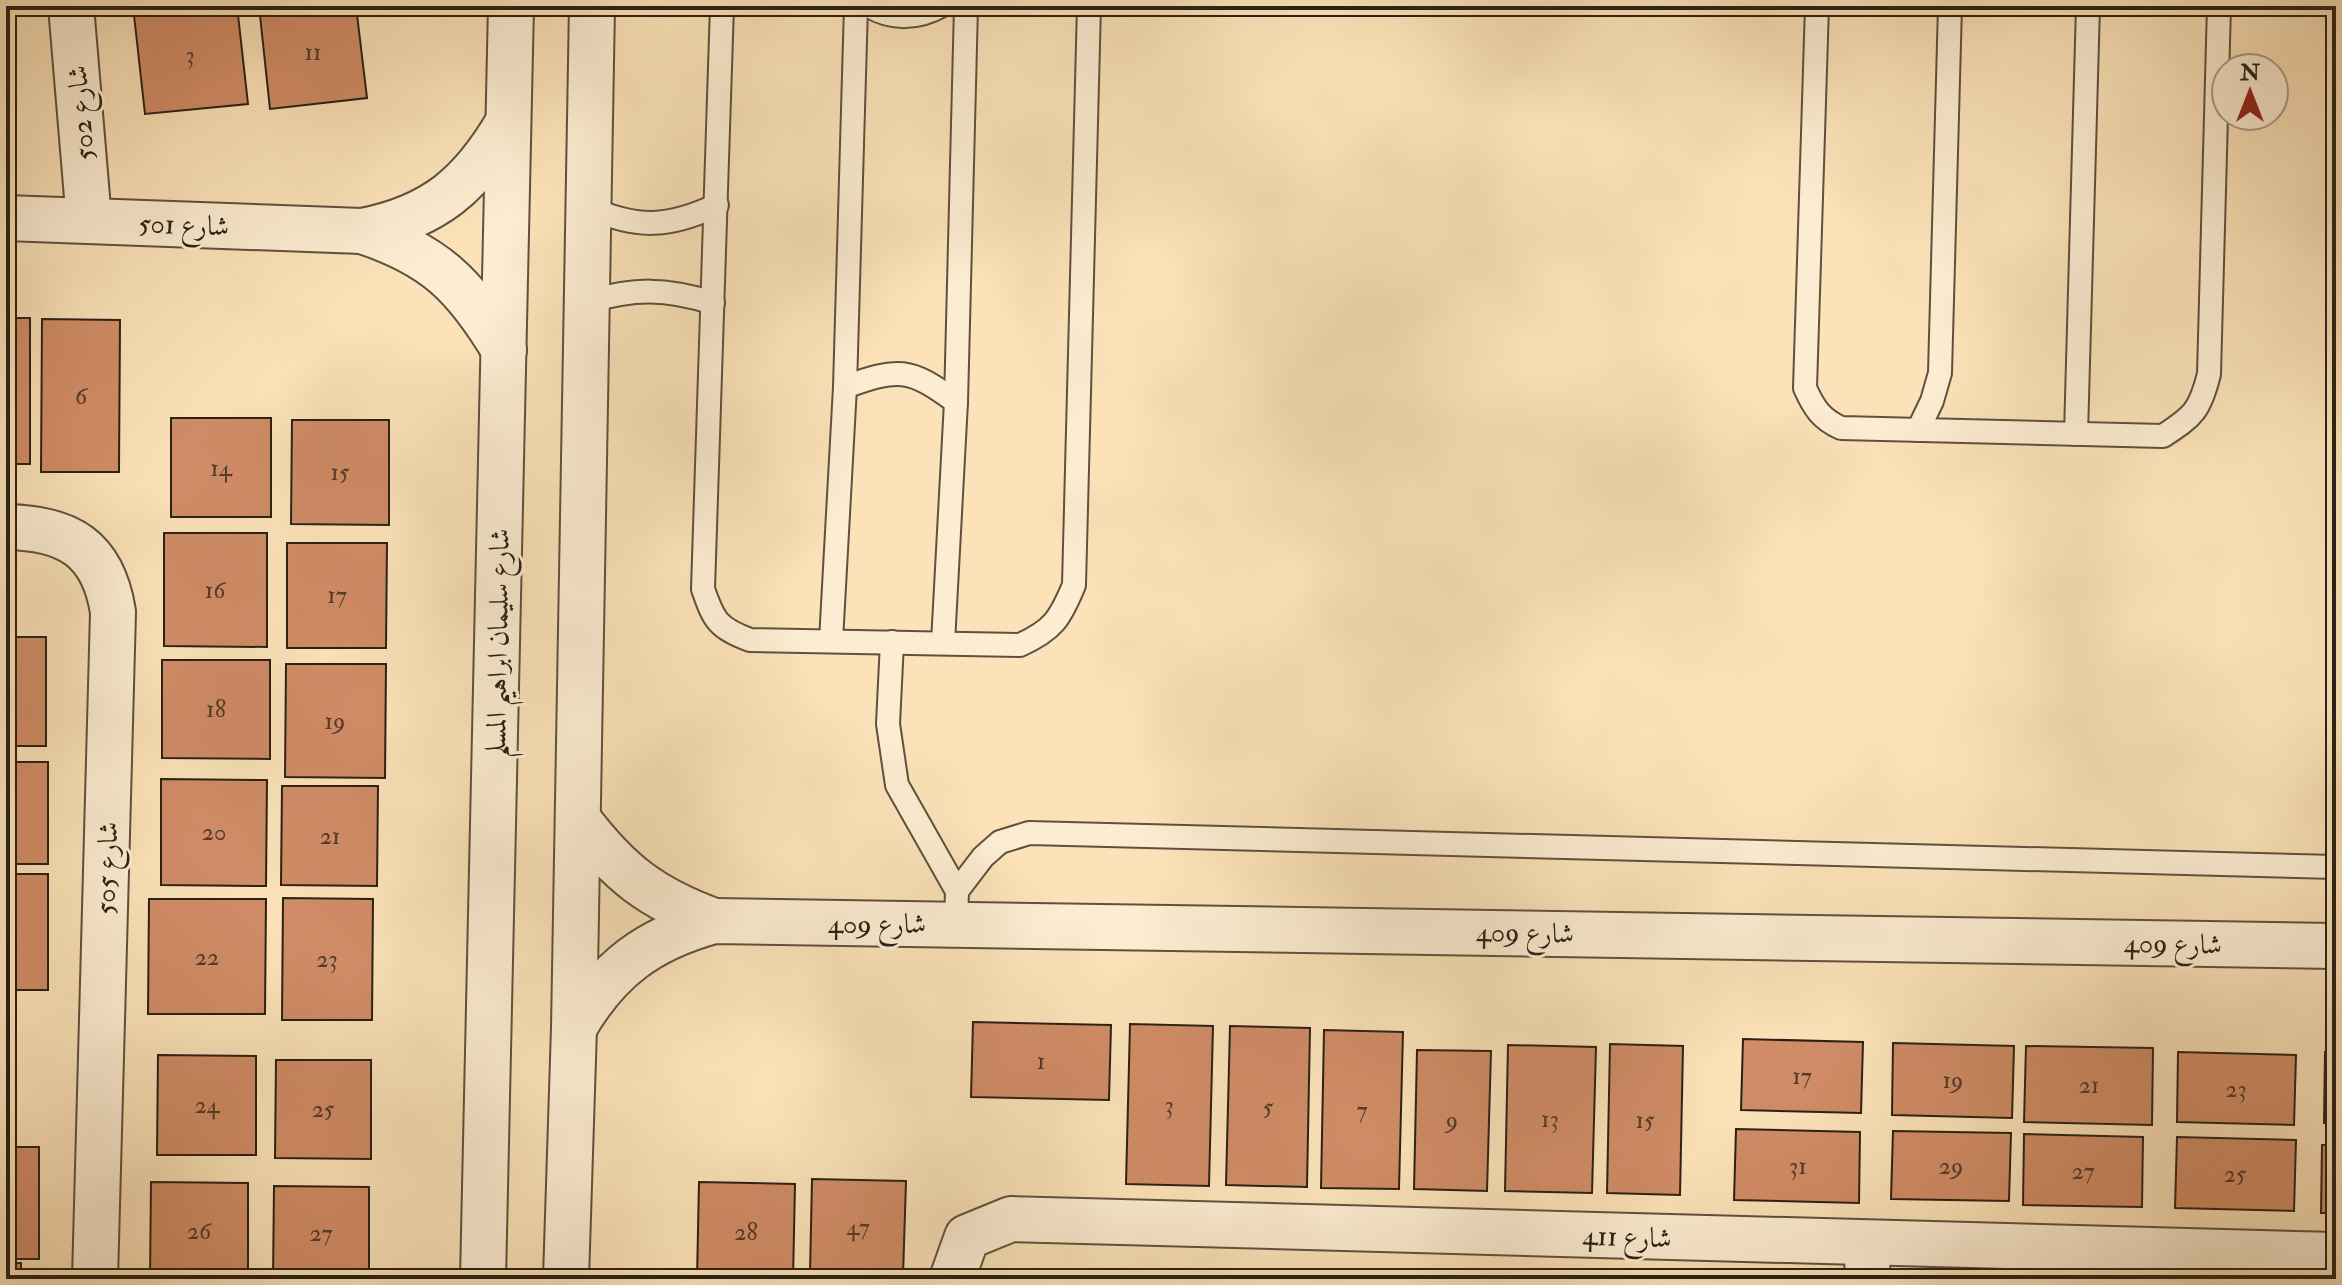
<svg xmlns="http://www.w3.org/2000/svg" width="2342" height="1285" viewBox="0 0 2342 1285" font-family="'IM FELL Double Pica',Amiri,serif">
  <rect width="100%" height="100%" fill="#fbe2b8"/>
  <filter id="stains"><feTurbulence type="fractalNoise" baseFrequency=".0025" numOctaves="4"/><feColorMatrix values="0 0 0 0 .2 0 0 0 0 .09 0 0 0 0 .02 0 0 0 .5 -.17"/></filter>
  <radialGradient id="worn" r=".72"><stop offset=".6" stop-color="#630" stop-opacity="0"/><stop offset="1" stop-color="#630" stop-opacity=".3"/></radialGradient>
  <g fill="#d08c66" stroke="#292116" stroke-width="2">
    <polygon points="133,6 237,6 248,104 145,114"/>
    <polygon points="259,6 356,6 367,98 270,109"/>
    <rect x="6" y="318" width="24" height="146"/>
    <polygon points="42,319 120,320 119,472 41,472"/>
    <rect x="171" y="418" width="100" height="99"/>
    <polygon points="292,420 389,420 389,525 291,524"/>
    <polygon points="164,533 267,533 267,647 164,646"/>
    <polygon points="287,543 387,543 386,648 287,648"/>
    <rect x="6" y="637" width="40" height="109"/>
    <polygon points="162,660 270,660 270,759 162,758"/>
    <polygon points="286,664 386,664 385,778 285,777"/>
    <rect x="6" y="762" width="42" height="102"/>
    <polygon points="161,779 267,780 266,886 161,885"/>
    <polygon points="282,786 378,786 377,886 281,885"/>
    <rect x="6" y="874" width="42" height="116"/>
    <polygon points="283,898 373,899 372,1020 282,1020"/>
    <polygon points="149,899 266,899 265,1014 148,1014"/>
    <polygon points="973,1022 1111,1025 1109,1100 971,1097"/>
    <polygon points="1130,1024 1213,1026 1209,1186 1126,1184"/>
    <polygon points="1230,1026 1310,1028 1307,1187 1226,1185"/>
    <polygon points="1324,1030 1403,1032 1399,1189 1321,1188"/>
    <polygon points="1743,1039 1863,1042 1861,1113 1741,1110"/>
    <polygon points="1893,1043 2014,1046 2012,1118 1892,1115"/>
    <polygon points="1610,1044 1683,1046 1680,1195 1607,1193"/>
    <polygon points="1508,1045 1596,1047 1592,1193 1505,1191"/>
    <polygon points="2026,1046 2153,1048 2152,1125 2024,1122"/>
    <polygon points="1417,1050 1491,1051 1487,1191 1414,1189"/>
    <polygon points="2178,1052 2296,1055 2294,1125 2177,1122"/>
    <polygon points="2325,1052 2336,1053 2336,1123 2324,1123"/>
    <polygon points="158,1055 256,1056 256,1155 157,1155"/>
    <polygon points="276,1060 371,1060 371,1159 275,1158"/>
    <polygon points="1736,1129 1860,1132 1859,1203 1734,1200"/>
    <polygon points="1893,1131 2011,1133 2009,1201 1891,1199"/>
    <polygon points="2024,1134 2143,1137 2142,1207 2023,1205"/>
    <polygon points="2177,1137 2296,1140 2294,1211 2175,1208"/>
    <polygon points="2322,1145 2336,1145 2336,1213 2321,1213"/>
    <rect x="6" y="1147" width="33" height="112"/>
    <polygon points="812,1179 906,1181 903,1276 810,1274"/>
    <polygon points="151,1182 248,1183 248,1279 150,1279"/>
    <polygon points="699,1182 795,1184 793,1279 697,1279"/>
    <polygon points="274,1186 369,1187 369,1279 273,1279"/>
    <rect x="6" y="1263" width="15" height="16"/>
  </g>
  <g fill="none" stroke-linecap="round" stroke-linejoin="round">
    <g stroke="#5e513e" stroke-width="26">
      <g id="service">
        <path d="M722,6l-19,583c11,32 15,39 47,51l270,5c33,-15 40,-26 54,-60l15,-579"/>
        <path d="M869,6c23,14 49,13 72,0"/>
        <path d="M1817,6l-12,382c9,20 16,31 36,40l322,8c31,-20 37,-26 46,-62l10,-368"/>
        <path d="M588,207c48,22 81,21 129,-2"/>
        <path d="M587,302c47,-14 79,-14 126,1"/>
        <path d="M845,387c53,-19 64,-20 111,15"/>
        <polyline points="1918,430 1932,401 1940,373 1950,6"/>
        <polyline points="2076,434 2088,6"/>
        <polyline points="831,641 845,387 856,6"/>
        <polyline points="892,642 888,724 897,785 957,891"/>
        <polyline points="943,643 956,402 966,6"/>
        <polyline points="956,923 957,891 983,857 1000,842 1029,833 2336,867"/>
      </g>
    </g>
    <g stroke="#5e513e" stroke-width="48">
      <g id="minor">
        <polyline points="71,6 89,221"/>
        <path d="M6,218l356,13c72,-14 109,-46 145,-107"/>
        <path d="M362,231c73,24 103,54 142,119"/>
        <path d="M6,527c62,1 97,21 107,85l-18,667"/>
        <path d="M578,819c41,54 73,79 136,102"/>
        <path d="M574,1028c34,-59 74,-89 140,-107l1622,25"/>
        <polyline points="952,1279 967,1237 1011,1219 2336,1255"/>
        <polyline points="1867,1279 1868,1243"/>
      </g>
    </g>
    <g stroke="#5e513e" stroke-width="48">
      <g id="tertiary">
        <polyline points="483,1279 511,6"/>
        <polyline points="566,1279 574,1028 592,6"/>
      </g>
    </g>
    <use href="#service" stroke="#fcecd1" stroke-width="22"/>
    <use href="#minor" stroke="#fcecd1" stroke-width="44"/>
    <use href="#tertiary" stroke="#fcecd1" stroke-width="44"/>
  </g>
  <g text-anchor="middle" stroke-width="6" stroke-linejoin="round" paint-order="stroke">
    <g font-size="24" fill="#533c2a">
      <text x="313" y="60">11</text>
      <text x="190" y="63">3</text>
      <text x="81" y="404">6</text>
      <text x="221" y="476">14</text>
      <text x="340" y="480">15</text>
      <text x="215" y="598">16</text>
      <text x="337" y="603">17</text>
      <text x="216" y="717">18</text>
      <text x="335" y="729">19</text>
      <text x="214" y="840">20</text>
      <text x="330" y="844">21</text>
      <text x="207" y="965">22</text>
      <text x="327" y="967">23</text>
      <text x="1041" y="1069">1</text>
      <text x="1802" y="1084">17</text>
      <text x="1953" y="1088">19</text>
      <text x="2089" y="1093">21</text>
      <text x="2236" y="1097">23</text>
      <text x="207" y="1113">24</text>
      <text x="1169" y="1113">3</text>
      <text x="1268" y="1115">5</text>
      <text x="323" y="1117">25</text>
      <text x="1362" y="1118">7</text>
      <text x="1550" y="1127">13</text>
      <text x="1452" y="1128">9</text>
      <text x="1645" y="1128">15</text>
      <text x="1798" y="1174">31</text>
      <text x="1951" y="1174">29</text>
      <text x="2083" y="1179">27</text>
      <text x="2235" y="1182">25</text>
      <text x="858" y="1235">47</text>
      <text x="199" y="1239">26</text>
      <text x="746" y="1240">28</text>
      <text x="321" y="1241">27</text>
    </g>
    <g font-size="28" fill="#292116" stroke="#fcecd1">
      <text transform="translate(80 113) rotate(-95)" y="10">شارع 502</text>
      <text transform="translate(184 224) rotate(2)" y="10">شارع 501</text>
      <text transform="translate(497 643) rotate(-89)" y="10">شارع سليمان ابراهيم المسلم</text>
      <text transform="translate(106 868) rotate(-88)" y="10">شارع 505</text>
      <text x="877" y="933">شارع 409</text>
      <text transform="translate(1525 932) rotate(1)" y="10">شارع 409</text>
      <text transform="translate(2173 943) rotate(1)" y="10">شارع 409</text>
      <text transform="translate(1627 1236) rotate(2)" y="10">شارع 411</text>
    </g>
  </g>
  <rect width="2342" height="1285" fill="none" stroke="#fbe2b8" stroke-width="32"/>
  <rect x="8" y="8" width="2326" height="1269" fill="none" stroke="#292116" stroke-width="4"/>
  <rect x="16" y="16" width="2310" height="1253" fill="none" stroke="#292116" stroke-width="2"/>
  <g transform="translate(2250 92)"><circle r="38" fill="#fcecd1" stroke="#a89b86" stroke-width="2"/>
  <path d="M0-6L14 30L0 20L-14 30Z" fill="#8f2418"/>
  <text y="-12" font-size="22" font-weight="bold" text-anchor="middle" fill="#292116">N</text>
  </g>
  <rect width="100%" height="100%" filter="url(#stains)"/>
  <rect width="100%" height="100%" fill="url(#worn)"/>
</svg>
